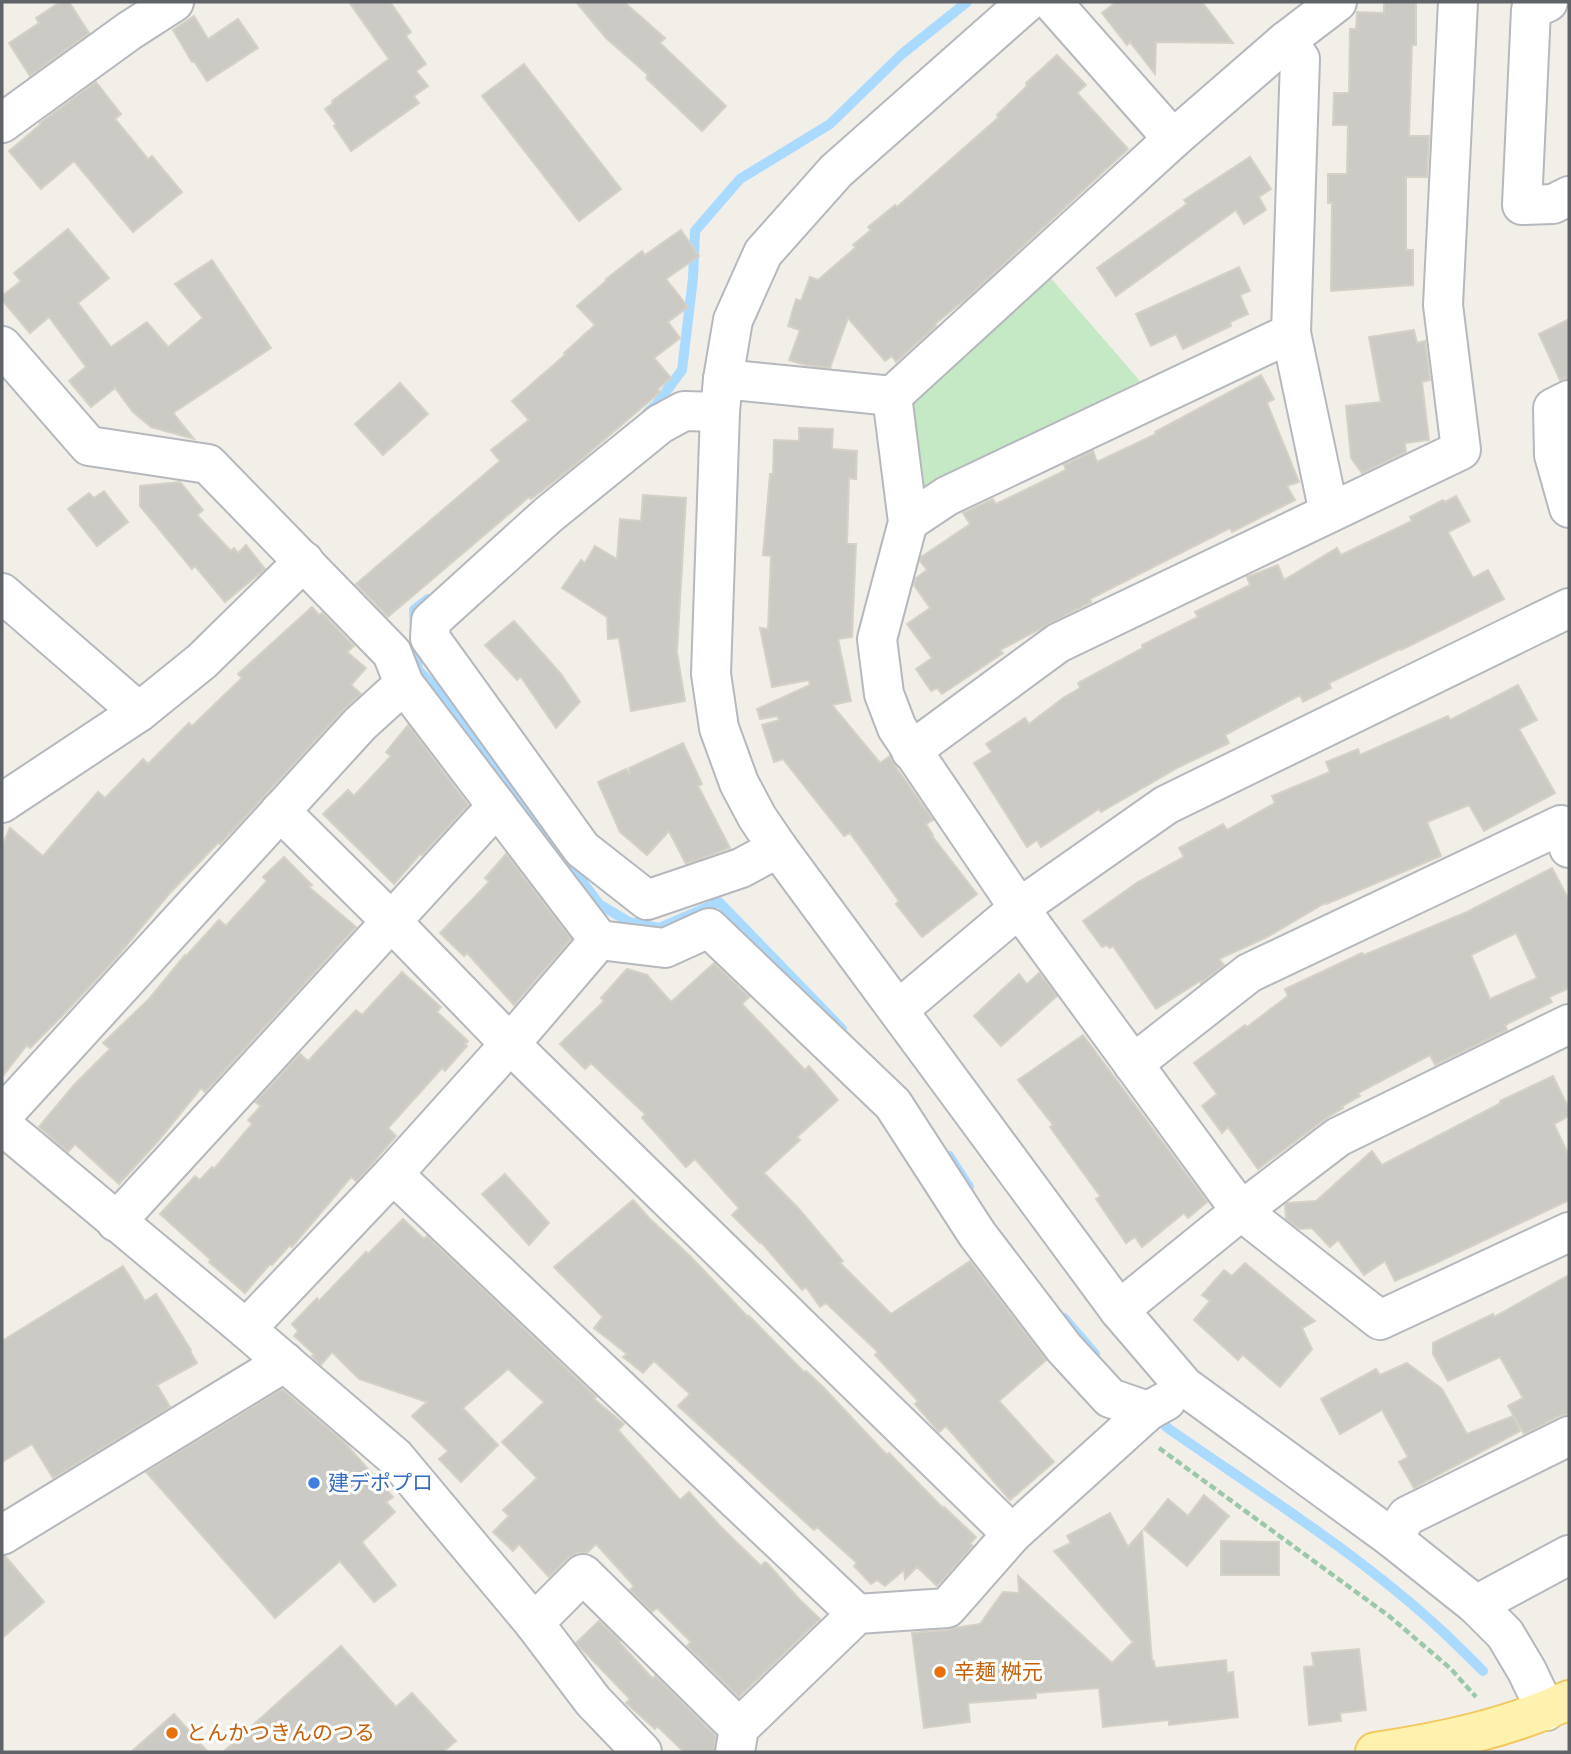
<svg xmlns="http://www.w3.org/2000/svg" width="1571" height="1754" viewBox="0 0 1571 1754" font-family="'Archivo Narrow','Noto Sans JP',sans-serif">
  <rect width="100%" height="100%" fill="#f1efe8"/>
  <polygon fill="#c5e8c5" points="1049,276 1140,381 942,476 914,502 905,409"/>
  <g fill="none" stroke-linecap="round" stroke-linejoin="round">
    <g stroke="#aadaff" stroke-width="10">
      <polyline points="647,413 656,405 682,370 693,278 695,231 740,179 830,124 902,54 967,2"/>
      <polyline points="415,627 414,610 428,599"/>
      <polyline points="415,642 418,670 448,700 599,904 629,922 659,928 719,902 842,1029"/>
      <polyline points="949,1156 969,1187"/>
      <polyline points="1064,1318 1095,1354"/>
      <path d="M1154,1416l15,13c92,64 190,125 272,201 14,13 28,27 42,41"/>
    </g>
  </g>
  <g fill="#cccac5" stroke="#d6d1c6" stroke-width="2" fill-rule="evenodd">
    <polygon points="60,2 69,2 89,33 30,76 9,43 39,23 36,18"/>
    <polygon points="349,2 390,2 411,32 406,36 426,64 416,71 428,86 414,96 419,103 351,151 334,126 336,124 325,109 333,103 332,101 389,59"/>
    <polygon points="576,2 624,2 665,38 660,43 726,106 702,131 646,78 648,75 606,38"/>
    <polygon points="1116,2 1202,2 1233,43 1156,42 1155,74 1130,42 1127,45 1102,13"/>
    <polygon points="1384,2 1416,2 1416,45 1412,45 1409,136 1429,136 1427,177 1406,177 1406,250 1413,250 1413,285 1331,291 1332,203 1328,203 1328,174 1347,174 1348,125 1333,125 1334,93 1349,93 1350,29 1356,29 1357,12 1384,13"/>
    <polygon points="194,16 208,39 238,19 258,48 207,81 194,61 192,62 173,30"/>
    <polygon points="1057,55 1086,85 1077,93 1128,149 968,297 935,324 936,326 896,362 892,356 885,361 848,318 830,368 806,365 789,360 800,330 788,326 796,299 801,301 810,277 818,280 856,247 853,245 871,230 868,227 895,205 897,207 999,117 997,115 1027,86 1026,83"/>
    <polygon points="524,64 621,189 579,221 482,96"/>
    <polygon points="96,82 121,114 115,119 148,159 152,156 182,192 133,232 74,161 41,189 9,151 41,124 40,123"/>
    <polygon points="1250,157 1271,189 1259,197 1266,210 1244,224 1236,210 1116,296 1097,268 1187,204 1184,200"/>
    <polygon points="68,229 109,278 78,303 111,347 147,322 168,347 203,318 175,284 212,260 271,348 173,413 194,439 151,427 133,412 115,388 91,407 69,381 86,367 49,317 30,333 2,300 2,296 21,281 14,273"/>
    <polygon points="681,230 699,256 666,279 688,307 668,322 680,338 654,358 671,378 658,389 660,392 570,469 531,499 529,497 388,617 356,584 500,461 491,450 529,420 512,401 566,354 564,353 595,325 577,306 607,280 606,279 642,251 645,255"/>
    <polygon points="1239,267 1250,291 1240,295 1248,314 1230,322 1231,326 1183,349 1176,334 1151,346 1136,314"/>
    <polygon points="1569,319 1569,378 1560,380 1539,334"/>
    <polygon points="1414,330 1417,343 1425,341 1430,380 1422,382 1429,440 1405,443 1406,452 1362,473 1351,458 1346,406 1381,402 1369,337"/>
    <polygon points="1261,375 1274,399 1267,403 1299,482 1287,486 1295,500 1232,532 1230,528 1090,599 1091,602 1000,650 1003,653 942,694 937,688 931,691 916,669 932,658 907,624 930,608 914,585 916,578 927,570 920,561 921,557 970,524 963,513 993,499 996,504 1066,470 1064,465 1093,451 1097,462 1156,434 1155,432"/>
    <polygon points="400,383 428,414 383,455 355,424"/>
    <polygon points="799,428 833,429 832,449 857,451 856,479 849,478 847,544 856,544 852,637 838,639 851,701 832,705 880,763 890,756 893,763 933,820 926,824 933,835 932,836 977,894 922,937 896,904 899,901 850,833 844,836 783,759 774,762 762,725 779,720 778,716 760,719 757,709 810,685 809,680 772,687 760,628 768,629 771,556 763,555 770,474 773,474 774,440 799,441"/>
    <polygon points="180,482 203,510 197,515 231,551 234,548 238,553 246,545 265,569 225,602 195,566 192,569 140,506 140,486"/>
    <polygon points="104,491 128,522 97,546 68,509 89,493 94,498"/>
    <polygon points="643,495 686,498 677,652 685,701 631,711 619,638 608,639 607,617 562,588 581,560 585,563 595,546 617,559 620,519 641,521"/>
    <polygon points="1456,496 1470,521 1448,532 1473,578 1488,570 1504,599 1401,650 1400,649 1329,683 1331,688 1303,702 1300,695 1225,735 1229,743 1179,767 1101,812 1099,809 1041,847 1037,840 1027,847 974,763 992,752 986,744 1025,718 1029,724 1063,698 1080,688 1078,683 1143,648 1142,645 1198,617 1195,612 1250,585 1247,577 1278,565 1284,580 1337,548 1341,555 1412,521 1410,517 1443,500 1445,502"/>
    <polygon points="312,607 319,615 322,613 354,646 347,652 366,668 351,685 361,694 344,709 236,827 220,844 218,843 169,894 116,958 66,1012 30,1048 27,1045 2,1077 2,846 10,828 43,856 98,792 105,798 143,759 148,764 189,723 192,726 242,678 238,674"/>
    <polygon points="514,621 561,674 580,702 556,728 521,677 517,680 485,645"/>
    <polygon points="1518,685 1537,720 1519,729 1555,793 1484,831 1469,805 1427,822 1441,856 1326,904 1325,903 1269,936 1219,959 1224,965 1202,982 1201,983 1200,981 1156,1009 1113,946 1110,948 1106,945 1102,947 1083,921 1138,882 1184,857 1179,848 1223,824 1227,830 1275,803 1272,796 1330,772 1326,762 1358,749 1360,755 1448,716 1450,720"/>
    <polygon points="408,725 468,805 422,855 420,854 394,884 323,814 348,790 354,796 391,756 386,752"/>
    <polygon points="683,743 702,784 698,786 730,848 686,864 669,831 647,855 620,832 598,782 626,769 630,775 629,768"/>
    <polygon points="506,854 571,939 514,1005 467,953 464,956 440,933 489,882 485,878"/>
    <polygon points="284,857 312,885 309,887 356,927 205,1092 201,1088 159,1140 119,1184 75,1144 68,1152 39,1127 74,1085 110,1049 103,1043 149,999 185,955 186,956 219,920 226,926 267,881 263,877"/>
    <path d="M1552,868l17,32v88l-20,9 3,5 -47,23 2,5 -72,35 -5,-10 -72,38 2,3 -19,11 2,1 -18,11 -67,50 -30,-42 -6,6 -20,-27 15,-12 -23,-31 51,-38 2,2 41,-31 -3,-7 77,-36 2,2 103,-43zM1516,933l21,45 -47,21 -19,-44z"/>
    <polygon points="714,963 749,997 742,1004 805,1070 809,1066 838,1100 797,1137 800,1140 764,1173 799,1209 843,1261 840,1263 891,1314 970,1261 1046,1360 999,1401 1054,1462 1010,1500 946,1426 939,1432 915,1404 918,1401 875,1355 878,1352 826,1303 820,1307 806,1287 802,1290 761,1242 760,1243 732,1215 739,1208 695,1159 686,1167 642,1118 645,1114 591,1063 585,1069 560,1044 604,1001 601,998 627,969 647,975 671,1002"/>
    <polygon points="402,972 441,1007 437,1012 468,1041 465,1044 467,1046 445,1071 442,1068 388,1128 396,1136 363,1174 356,1181 351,1177 292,1247 290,1245 272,1265 270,1264 245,1293 209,1262 211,1260 160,1214 195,1176 200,1180 212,1167 214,1169 252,1124 248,1120 261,1106 255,1102 300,1054 308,1061 356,1010 362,1015"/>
    <polygon points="1039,973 1057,996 1001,1046 974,1016 1019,974 1027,984"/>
    <polygon points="1083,1035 1207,1202 1188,1218 1184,1213 1142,1247 1135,1237 1126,1243 1096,1199 1100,1196 1050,1127 1053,1125 1018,1080"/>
    <polygon points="1553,1076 1569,1109 1569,1116 1554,1124 1569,1156 1569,1200 1434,1264 1395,1281 1385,1261 1364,1275 1338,1240 1330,1247 1312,1228 1300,1229 1286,1219 1285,1205 1287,1203 1316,1201 1372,1151 1382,1165 1501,1103 1500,1101"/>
    <polygon points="505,1174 549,1223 529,1245 482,1194"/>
    <polygon points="633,1200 650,1219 691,1257 748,1317 749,1316 804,1372 806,1371 822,1386 887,1455 889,1453 943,1508 944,1507 976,1537 970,1544 973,1546 937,1586 917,1567 905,1579 904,1570 885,1586 877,1580 871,1584 854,1566 857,1563 817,1527 814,1530 678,1406 690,1394 654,1361 643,1373 623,1357 627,1354 594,1328 603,1317 554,1267"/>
    <polygon points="403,1219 424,1239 427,1236 596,1397 594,1399 624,1424 618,1430 680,1500 689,1492 723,1529 761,1566 765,1562 768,1564 799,1599 820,1619 739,1697 687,1646 691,1642 657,1608 652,1612 630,1590 634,1586 596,1544 587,1553 577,1553 568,1558 549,1577 519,1544 513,1551 493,1532 509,1516 503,1510 537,1478 502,1442 544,1402 508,1369 463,1408 498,1445 461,1482 439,1459 448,1451 412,1416 427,1402 359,1379 332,1352 321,1365 312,1356 315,1355 294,1336 298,1331 292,1324 317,1298 319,1301 366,1252 368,1254"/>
    <polygon points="1245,1263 1315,1321 1302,1328 1312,1349 1280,1387 1243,1355 1238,1360 1194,1320 1210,1301 1202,1295 1224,1270 1232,1276"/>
    <polygon points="123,1266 145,1301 156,1294 191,1350 190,1351 197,1363 157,1385 170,1407 53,1478 32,1444 2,1462 2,1341"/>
    <polygon points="1569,1275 1569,1414 1559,1416 1524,1434 1508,1406 1523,1398 1500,1357 1448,1381 1433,1354 1433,1343 1493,1314 1494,1317"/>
    <polygon points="1407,1363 1442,1389 1467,1434 1513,1416 1520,1431 1414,1488 1399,1462 1408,1457 1382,1410 1340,1434 1321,1399 1376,1369 1380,1375"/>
    <polygon points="282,1389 345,1443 393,1497 386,1502 395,1512 362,1542 396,1585 374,1602 340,1561 275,1618 146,1472"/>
    <polygon points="1204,1495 1229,1516 1187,1566 1144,1529 1168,1499 1188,1516"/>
    <polygon points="1110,1513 1128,1547 1142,1531 1152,1661 1154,1661 1155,1668 1226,1660 1227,1673 1233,1672 1238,1717 1169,1725 1169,1720 1103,1727 1099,1688 1036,1693 1036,1698 968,1703 970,1722 924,1728 912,1633 948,1630 954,1628 980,1624 1003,1592 1019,1593 1018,1576 1112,1663 1133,1642 1054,1551 1071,1543 1067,1536"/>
    <polygon points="1221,1541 1279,1542 1279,1575 1221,1575"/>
    <polygon points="5,1556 44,1602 2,1638 2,1557"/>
    <polygon points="599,1621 620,1641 619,1642 653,1679 655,1676 716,1736 714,1752 684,1752 657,1726 655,1729 626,1703 630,1699 576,1643"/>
    <polygon points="341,1646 396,1707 412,1693 456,1741 443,1752 223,1752"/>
    <polygon points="1359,1649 1366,1710 1340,1713 1341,1721 1309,1725 1304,1667 1314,1666 1312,1653"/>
    <polygon points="174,1714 208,1752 131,1752"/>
  </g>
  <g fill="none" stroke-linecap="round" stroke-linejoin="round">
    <g stroke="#b5b8bc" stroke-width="42">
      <g id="minor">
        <polyline points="1027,2 836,171 763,253 733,320 723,379 720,412 711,674 719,728 739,783 757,817 778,848 1119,1310 1184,1386 1392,1538 1476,1605 1505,1634 1527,1671 1546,1711"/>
        <polyline points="1052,2 1173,139"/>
        <polyline points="1548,2 1531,10 1522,205 1553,204 1569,196"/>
        <polyline points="1286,41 1300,59 1291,333 1329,513"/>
        <polyline points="2,123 129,31 174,2"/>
        <polyline points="2,346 89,446 208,464 392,653 404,684 599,940 665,948 709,928 893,1104 977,1234 1064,1348 1110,1398 1148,1411"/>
        <polyline points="723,379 892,396 1173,139 1286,41 1337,2"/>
        <polyline points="892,396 908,522 877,639 884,694 897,728 1019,908 1241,1211 1380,1320 1569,1232"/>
        <polyline points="1569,400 1553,408 1554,455 1569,508"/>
        <polyline points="720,412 684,411 660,424 548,515 431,621 430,638 582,849 647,900 741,868 778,848"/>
        <polyline points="908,522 947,496 1291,333"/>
        <polyline points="2,593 139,712"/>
        <polyline points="911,751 1058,643 1461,450 1443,305 1458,2"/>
        <polyline points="2,803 139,712 202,661 304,561"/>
        <polyline points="280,811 391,921 510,1044 1012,1534"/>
        <polyline points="898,1010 1019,908 1166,805 1569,608"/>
        <polyline points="1133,1064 1249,973 1561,825 1569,848"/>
        <polyline points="2,1116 360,724 404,684"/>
        <polyline points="2,1125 246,1329 395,1457 534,1623 593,1701 642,1752"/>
        <polyline points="393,1174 857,1614"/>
        <polyline points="116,1222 497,806"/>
        <polyline points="1119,1310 1241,1211 1338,1137 1569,1024"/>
        <polyline points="246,1329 393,1174 510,1044 599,940"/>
        <polyline points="2,1535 285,1362"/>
        <polyline points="1392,1538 1407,1516 1569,1436"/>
        <polyline points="1476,1605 1569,1555"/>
        <polyline points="534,1623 583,1574 739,1728"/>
        <polyline points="735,1752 739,1728 857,1614 947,1608 1012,1534 1148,1411 1166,1401"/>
      </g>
    </g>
    <g stroke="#f2c960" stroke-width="42">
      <path id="major" d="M1375,1752c67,-10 133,-24 194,-52"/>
    </g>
    <polyline stroke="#9cc7a9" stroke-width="4.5" stroke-dasharray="7 3.5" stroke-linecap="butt" points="1159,1448 1389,1616 1451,1669 1476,1697"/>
    <use href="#minor" stroke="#fff" stroke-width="38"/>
    <use href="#major" stroke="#fff2af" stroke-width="38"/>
  </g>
  <circle fill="#3f7fe0" stroke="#fff" stroke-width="2.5" cx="314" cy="1483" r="7"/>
  <g fill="#e8710a" stroke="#fff" stroke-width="2.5">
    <circle cx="940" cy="1672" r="7"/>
    <circle cx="172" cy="1733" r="7"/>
  </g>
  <g text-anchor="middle" stroke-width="6" stroke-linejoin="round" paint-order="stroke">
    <g font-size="21" fill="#366cbe" stroke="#fff" text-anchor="start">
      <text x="328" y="1490">建デポプロ</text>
    </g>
    <g font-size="21" fill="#c56008" stroke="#fff" text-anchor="start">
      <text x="954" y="1679">辛麺 桝元</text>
      <text x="186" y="1740">とんかつきんのつる</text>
    </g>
  </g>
  <rect width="1571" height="1754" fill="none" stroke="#5f6368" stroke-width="7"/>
</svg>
